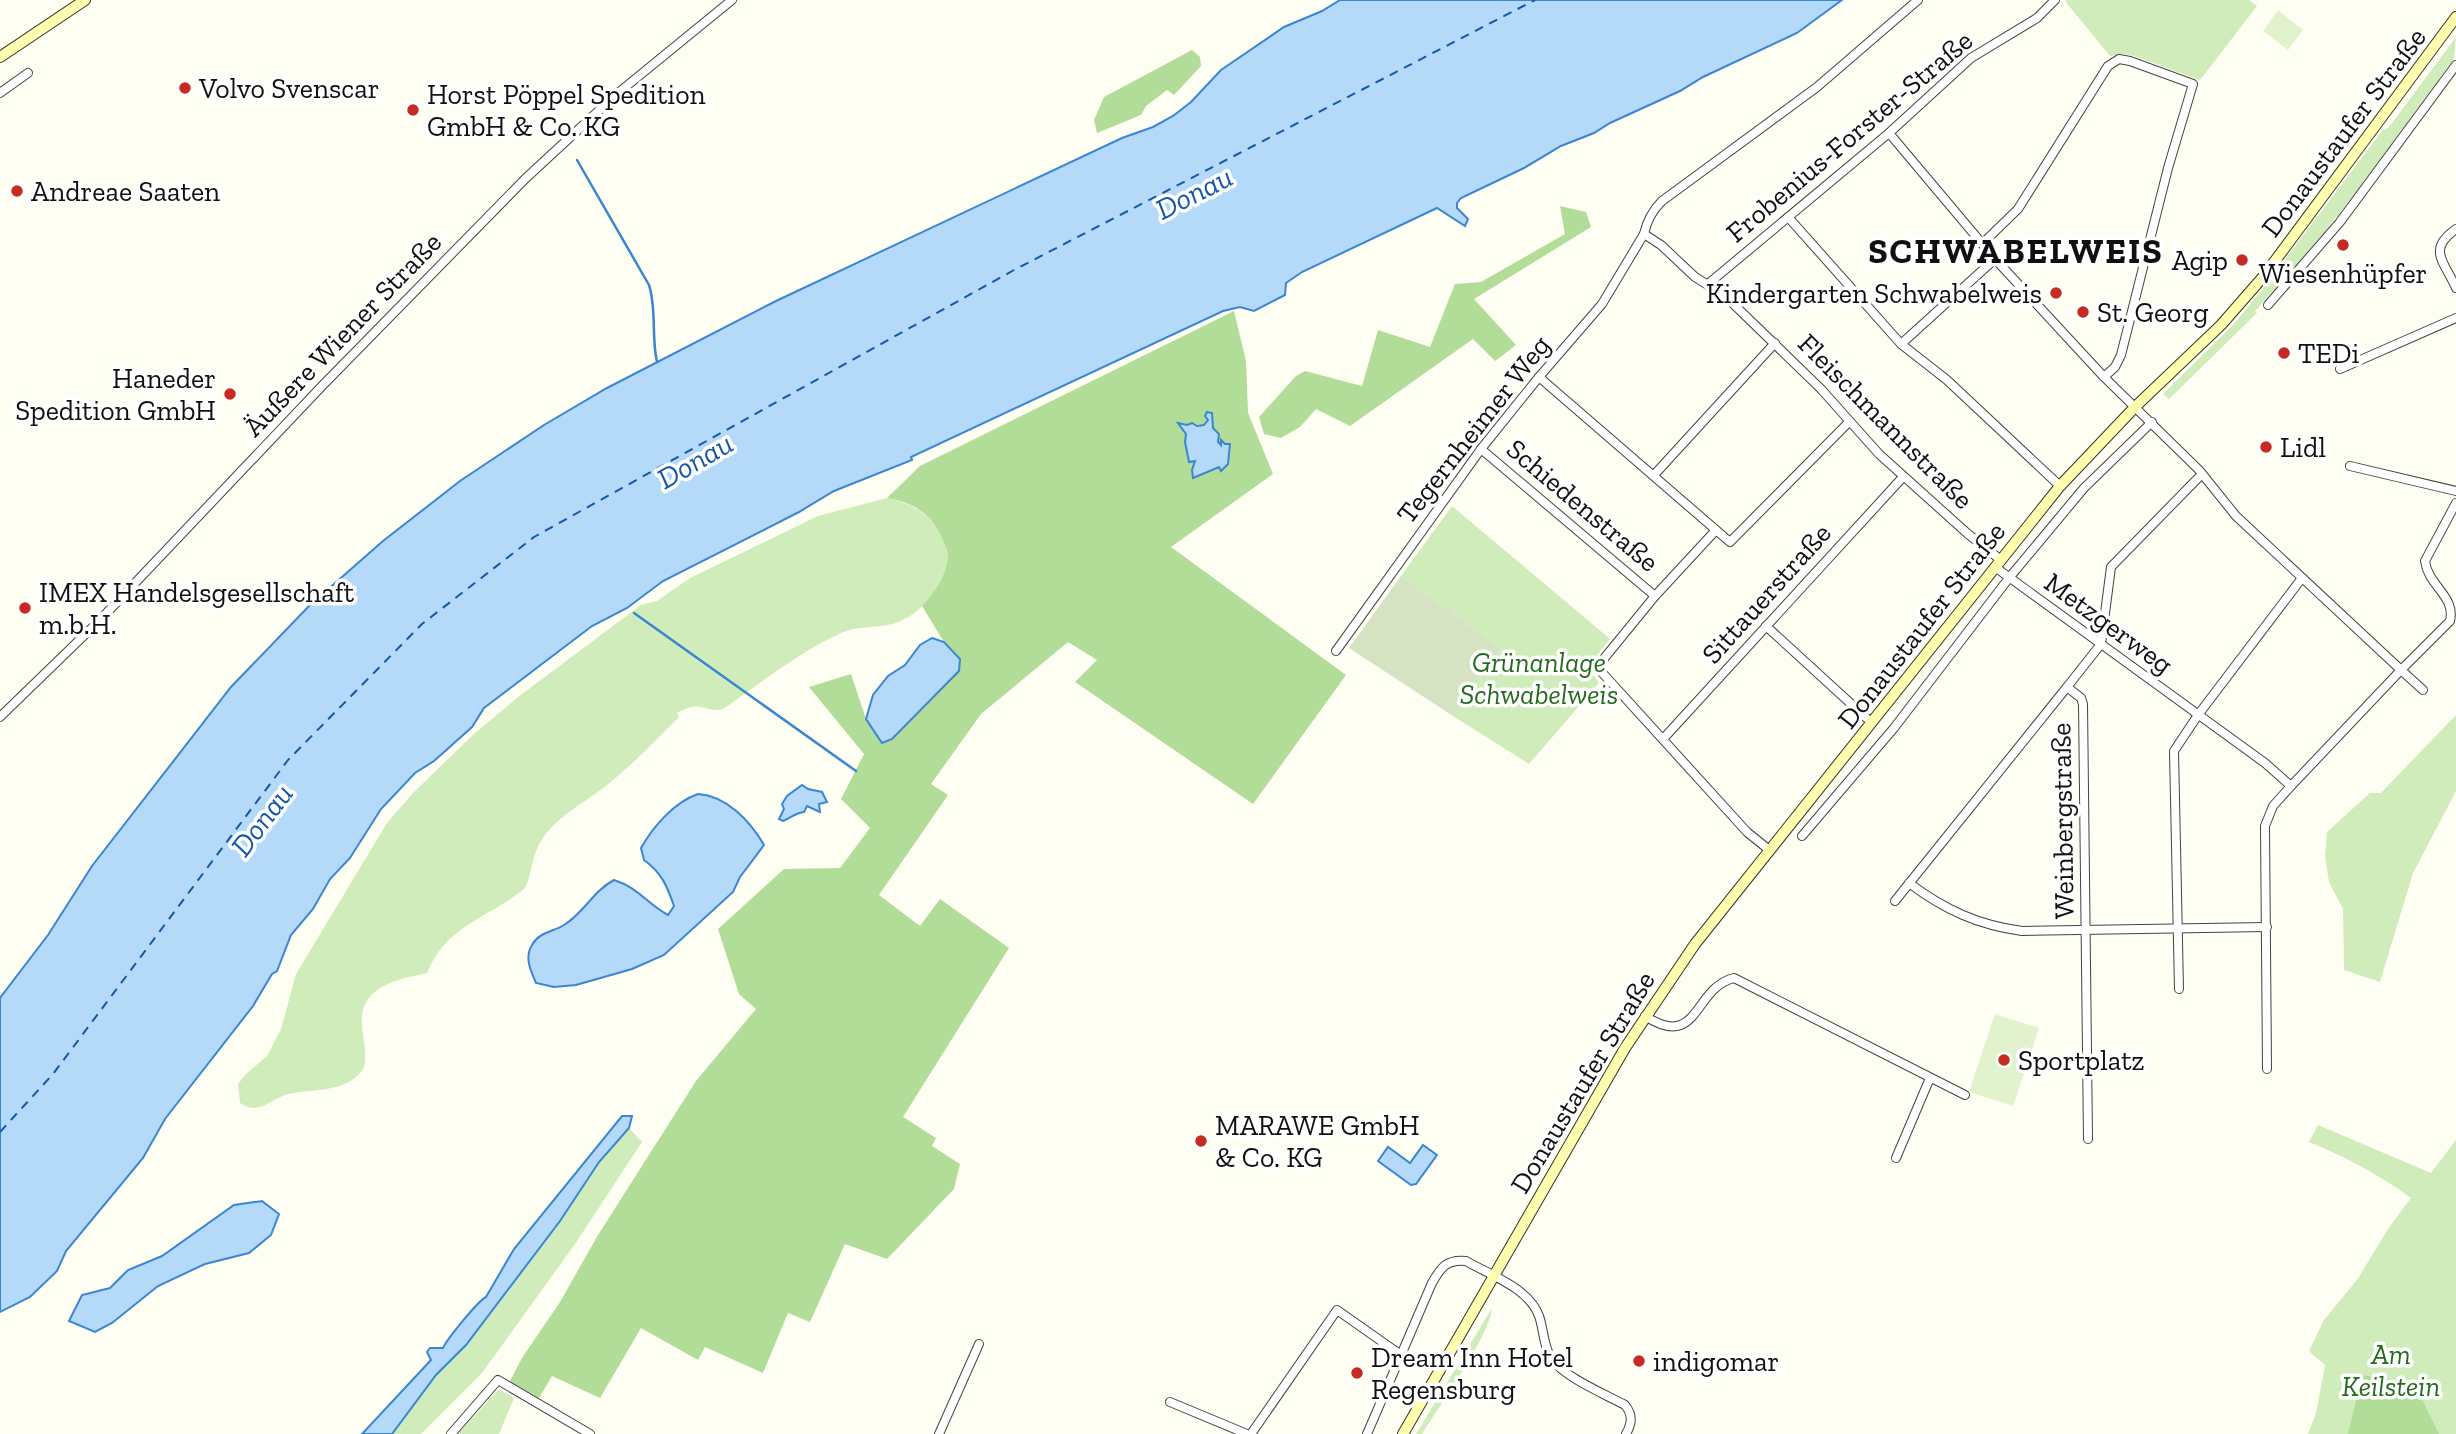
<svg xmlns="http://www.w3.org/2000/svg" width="2456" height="1434" viewBox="0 0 2456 1434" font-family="'Zilla Slab',serif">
  <rect width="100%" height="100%" fill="#fffef3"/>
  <g fill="#cfecba">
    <polygon points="2067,0 2249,0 2257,6 2200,80 2134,56 2124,54 2110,56 2065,1"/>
    <polygon points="2456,37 2454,59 2456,62 2453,66 2450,64 2439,79 2442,82 2438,87 2435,85 2423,101 2426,103 2422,108 2419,106 2408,121 2411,124 2407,130 2403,128 2392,143 2395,145 2390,153 2387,151 2377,164 2380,167 2376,172 2372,170 2361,185 2364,188 2355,199 2352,197 2341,211 2343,214 2339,219 2336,217 2325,232 2327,235 2324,239 2320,237 2301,260 2304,262 2300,267 2297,265 2277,292 2274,290 2255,311 2257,313 2169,399 2163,394 2233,325 2258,295 2382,131 2389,127"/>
    <path d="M887,498c26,5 46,17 56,43 2,4 5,11 6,15 0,21 -20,47 -36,58 -27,19 -46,8 -72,19 -42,19 -80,50 -118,76 -18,5 -20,-11 -46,4l2,4c-23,23 -46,47 -72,68 -21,17 -52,32 -66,56 -9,14 -9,32 -16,47 -37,31 -78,36 -98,85 -25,6 -59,10 -65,41 -1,11 2,26 3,37 0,8 1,15 -4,21 -18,22 -52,16 -76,23 -10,3 -19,12 -30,13 -6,0 -10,-2 -15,-5l-2,-19 8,-10 21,-18 14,-27 15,-55 91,-151 25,-29 63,-61 47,-39 119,-89 16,-4 33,-23 128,-62z"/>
    <polygon points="1452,506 1610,639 1588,667 1599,683 1529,764 1453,716 1501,648 1401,576"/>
    <polygon points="2456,715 2456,791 2413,873 2380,982 2344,970 2343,909 2329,882 2325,856 2327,832 2370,793 2381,793"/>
    <path d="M2318,1125l113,48 25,-33v294h-148l8,-21 9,-48 -16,-14 15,-31 33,-40 31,-51 23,-31c-33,-24 -65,-41 -102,-56z"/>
    <polygon points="629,1128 642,1142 575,1244 482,1373 421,1434 392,1434 436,1375 466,1345 599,1162"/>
    <path d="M1492,1308c-2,27 -53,99 -70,126h-6z"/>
    <polygon points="499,1389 514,1398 499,1434 458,1434"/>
  </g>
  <g fill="#b1dd99" fill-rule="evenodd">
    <polygon points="1192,50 1200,57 1201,66 1174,95 1167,90 1146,106 1141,115 1097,133 1094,120 1104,97"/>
    <polygon points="1560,206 1586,212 1591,227 1474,299 1516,345 1495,361 1473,339 1350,426 1316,409 1300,427 1281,438 1264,434 1259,417 1296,376 1305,371 1362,386 1378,330 1430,347 1455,284 1481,282 1565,234"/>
    <path d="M1234,311l12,50 2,52 25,61 -102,73 175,128 -93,129 -178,-122 22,-22 -29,-18 -87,72 -50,70 17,11 -69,100 41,31 20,-27 69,49 -106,169 33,21 -4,8 28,18 -6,25 -67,70 -42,-15 -35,78 -22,-9 -25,60 -58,-26 -7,13 -57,-32 -41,70 -48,-22 -13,22 -29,-17 12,-23 38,-56 38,-67 98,-154 60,-72 -17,-15 -21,-65 66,-60 56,-1 30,-40 -29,-29 23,-45 -55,-67 42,-13 15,45 16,24 10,-4 49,-49 19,-31 -16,-17 -22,-36c12,-13 24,-29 26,-48 1,-5 -2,-10 -4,-15 -11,-28 -28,-40 -57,-45l33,-32zM1213,417v11l4,14 4,3 9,-1 -2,20 -7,6 -2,-4 -17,9 -7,-14h-6l-4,-19 2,-8 -8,-10 25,1z"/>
    <polygon points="2362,1375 2414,1383 2439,1434 2348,1434"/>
  </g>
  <polygon fill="#d5e3c2" points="1401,576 1501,648 1453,716 1349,648"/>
  <g fill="#e1f2cc">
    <polygon points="2278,10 2303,30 2288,50 2263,31"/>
    <polygon points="1995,1014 2039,1028 2013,1106 1969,1092"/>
  </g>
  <g fill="#b5d9f8" stroke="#3a86d2" stroke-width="2">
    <polygon points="1340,0 1842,0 1797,33 1703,77 1680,91 1610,123 1594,133 1561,146 1524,168 1461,198 1457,203 1457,208 1468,219 1465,226 1437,208 1302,272 1286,283 1285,295 1254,311 1240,307 1223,311 911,457 912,460 834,491 799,512 663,581 627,608 592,626 484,708 472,727 434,761 415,773 381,809 350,858 330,879 313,909 291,935 277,971 272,974 253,1006 165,1119 143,1158 66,1251 57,1271 30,1297 0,1312 0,998 48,935 92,866 231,687 309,606 383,541 460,481 544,425 607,388 776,301 1122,138 1153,127 1173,116 1191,102 1221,70 1284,27 1322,11"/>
    <polygon points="1207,412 1212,413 1213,428 1219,434 1218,442 1221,445 1221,440 1225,444 1230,444 1228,464 1221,471 1219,467 1193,478 1192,470 1195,461 1189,462 1185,442 1186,434 1178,423 1187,425 1192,423 1197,426 1204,425 1208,420 1205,416"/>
    <polygon points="932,638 944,642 960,659 959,671 892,739 882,743 866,719 873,695 888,676 905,665 920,645"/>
    <path d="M802,785l6,4 14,3 5,10 -8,2 1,8 -13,-6 -3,6c-9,1 -13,6 -21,9l-4,-2 5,-10 -2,-5 5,-8z"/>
    <path d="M698,794c29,2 52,27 66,51l-24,32 -7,15 -69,63 -32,14 -56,16 -22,2 -18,-4c-5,-12 -12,-25 -4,-38 7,-13 21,-13 32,-20 20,-12 29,-34 50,-45 25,8 32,23 54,35l6,-9c-7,-20 -12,-33 -30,-46l-3,-12c12,-21 33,-46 57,-54z"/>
    <path d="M622,1116h10l-3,12 -30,34 -39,59 -94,124 -30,30 -44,59h-30l69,-74 -4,-8 3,-4h13c4,-9 35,-47 43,-51l28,-48z"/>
    <polygon points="1423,1145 1437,1155 1416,1184 1411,1185 1378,1161 1388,1147 1410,1163"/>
    <polygon points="262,1201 279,1214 271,1235 249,1253 205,1264 158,1286 112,1323 95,1332 69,1321 82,1295 110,1288 128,1270 162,1256 234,1205"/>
  </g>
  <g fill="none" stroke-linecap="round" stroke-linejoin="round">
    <g stroke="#3a86d2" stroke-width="2.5">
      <path d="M577,160l72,125c8,25 2,51 8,77"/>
      <polyline points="634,613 856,771"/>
    </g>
    <polyline stroke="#1358a7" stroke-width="2" stroke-dasharray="9 7" stroke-linecap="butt" points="0,1132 53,1074 288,760 422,624 534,537 1014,270 1535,0"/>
    <g stroke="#434343" stroke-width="10">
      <g id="street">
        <polyline points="0,93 28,73"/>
        <polyline points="1889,133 1995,259 2104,377 2199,470 2236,516 2401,670 2291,786 2265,763 1995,567"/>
        <polyline points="1788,217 1901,344 1947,380 2060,486"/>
        <path d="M2456,229c-30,21 -11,33 0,59"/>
        <polyline points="1644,234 1661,245 1695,277 1724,295 1821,389 1879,454 1968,534 2001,560"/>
        <polyline points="1982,244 2018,209 2108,66 2119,59 2130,61 2193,84 2168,168 2121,355 2115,367 2104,377"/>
        <polyline points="1708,284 1889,133 1971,58 2037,18 2055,0"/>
        <polyline points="2268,305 2340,222 2456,65"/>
        <polyline points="1901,344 1995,259"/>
        <polyline points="2340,369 2456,318"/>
        <polyline points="1539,377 1716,530"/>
        <polyline points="1481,449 1655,596"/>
        <polyline points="2350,466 2456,491"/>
        <polyline points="1654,475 1775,343"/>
        <polyline points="1766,626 1872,723"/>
        <path d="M1336,651l145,-202 58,-72 63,-73 42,-70c3,-14 8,-23 18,-33l155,-114 101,-87"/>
        <path d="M2423,690l-22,-20 49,-49c6,-25 -22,-35 -25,-60l31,-58"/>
        <polyline points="0,717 99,621 322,386 526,178 618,93 732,0"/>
        <polyline points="1663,739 1903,477"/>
        <polyline points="1802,836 1894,728 2009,578 2084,488 2152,422"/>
        <polyline points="1768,849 1747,832 1597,667 1655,596 1716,530 1730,542 1849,422"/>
        <path d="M1909,883c36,27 69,42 113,48l245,-4"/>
        <polyline points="1895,901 2067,687"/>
        <polyline points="2179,989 2174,751 2198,715 2302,578"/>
        <path d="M1645,1016c54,35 48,-28 89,-38l231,117"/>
        <polyline points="2267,1069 2265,826 2273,806 2291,786"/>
        <polyline points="2088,1139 2083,704 2081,698 2067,687 2101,644 2111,567 2202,474"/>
        <polyline points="1896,1158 1930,1078"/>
        <polyline points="1170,1402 1247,1434"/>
        <polyline points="451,1434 498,1380 590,1434"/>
        <polyline points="939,1434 979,1344"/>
        <polyline points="1251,1434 1337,1310 1401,1355"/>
        <path d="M1367,1434l65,-151c9,-16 15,-24 34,-22 24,14 63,27 73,55 5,14 4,29 12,42 14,20 52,35 74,47 8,10 7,18 1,29"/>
      </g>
    </g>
    <g stroke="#323232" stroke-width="12">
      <g id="secondary">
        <polyline points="0,57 85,0"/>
        <polyline points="1403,1434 1625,1048 1695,944 2060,486 2135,407 2221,325 2263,277 2456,17"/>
      </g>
    </g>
    <use href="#street" stroke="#fff" stroke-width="8"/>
    <use href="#secondary" stroke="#fffeae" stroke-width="10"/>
  </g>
  <g fill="#c62a22" stroke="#fff" stroke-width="2.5">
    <circle cx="185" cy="88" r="7"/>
    <circle cx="413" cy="110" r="7"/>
    <circle cx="17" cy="191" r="7"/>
    <circle cx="2343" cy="245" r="7"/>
    <circle cx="2242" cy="260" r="7"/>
    <circle cx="2056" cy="293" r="7"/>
    <circle cx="2083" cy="312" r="7"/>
    <circle cx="2284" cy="353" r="7"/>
    <circle cx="230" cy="394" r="7"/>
    <circle cx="2266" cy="447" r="7"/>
    <circle cx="25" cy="608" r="7"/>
    <circle cx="2004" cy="1060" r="7"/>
    <circle cx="1201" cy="1141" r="7"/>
    <circle cx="1639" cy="1361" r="7"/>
    <circle cx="1357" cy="1373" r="7"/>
  </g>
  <g text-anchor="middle" stroke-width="7" stroke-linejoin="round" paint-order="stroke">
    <g font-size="28" fill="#101010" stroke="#fff" text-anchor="start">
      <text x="199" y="98">Volvo Svenscar</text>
      <text x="427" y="104">Horst Pöppel Spedition<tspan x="427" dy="32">GmbH &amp; Co. KG</tspan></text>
      <text x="31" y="201">Andreae Saaten</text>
      <text x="2228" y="270" text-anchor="end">Agip</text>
      <text x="2343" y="283" text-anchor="middle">Wiesenhüpfer</text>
      <text x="2042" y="303" text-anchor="end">Kindergarten Schwabelweis</text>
      <text x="2097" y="322">St. Georg</text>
      <text x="2298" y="363">TEDi</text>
      <text x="216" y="388" text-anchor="end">Haneder<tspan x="216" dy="32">Spedition GmbH</tspan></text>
      <text x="2280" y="457">Lidl</text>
      <text x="39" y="602">IMEX Handelsgesellschaft<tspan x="39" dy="32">m.b.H.</tspan></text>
      <text x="2018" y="1070">Sportplatz</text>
      <text x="1215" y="1135">MARAWE GmbH<tspan x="1215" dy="32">&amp; Co. KG</tspan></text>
      <text x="1371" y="1367">Dream Inn Hotel<tspan x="1371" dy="32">Regensburg</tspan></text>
      <text x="1653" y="1371">indigomar</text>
    </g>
    <g font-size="28" fill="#101010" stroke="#fff">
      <text transform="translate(2343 132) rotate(-53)" y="10">Donaustaufer Straße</text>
      <text transform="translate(1849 136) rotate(-40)" y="10">Frobenius-Forster-Straße</text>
      <text transform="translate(342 334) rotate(-46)" y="10">Äußere Wiener Straße</text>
      <text transform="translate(1886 421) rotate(45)" y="10">Fleischmannstraße</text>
      <text transform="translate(1473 429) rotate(-52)" y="10">Tegernheimer Weg</text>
      <text transform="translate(1583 505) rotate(40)" y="10">Schiedenstraße</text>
      <text transform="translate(1766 593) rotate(-48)" y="10">Sittauerstraße</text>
      <text transform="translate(2109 623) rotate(36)" y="10">Metzgerweg</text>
      <text transform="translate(1921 625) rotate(-52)" y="10">Donaustaufer Straße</text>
      <text transform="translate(2062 821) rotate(-91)" y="10">Weinbergstraße</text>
      <text transform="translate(1582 1082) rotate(-59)" y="10">Donaustaufer Straße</text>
    </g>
    <g font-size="28" font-style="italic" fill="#256b1d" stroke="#fff">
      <text x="1539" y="672">Grünanlage<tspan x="1539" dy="32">Schwabelweis</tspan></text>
      <text x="2391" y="1364">Am<tspan x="2391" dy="32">Keilstein</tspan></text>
    </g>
    <g font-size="30" font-style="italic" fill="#1358a7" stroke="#fff">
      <text transform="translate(1194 193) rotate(-27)" y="10">Donau</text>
      <text transform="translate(695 461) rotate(-30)" y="10">Donau</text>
      <text transform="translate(262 820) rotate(-53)" y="10">Donau</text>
    </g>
    <g font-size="35" font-weight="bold" letter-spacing="2" fill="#101010" stroke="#fff">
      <text x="2016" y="263">SCHWABELWEIS</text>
    </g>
  </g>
</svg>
